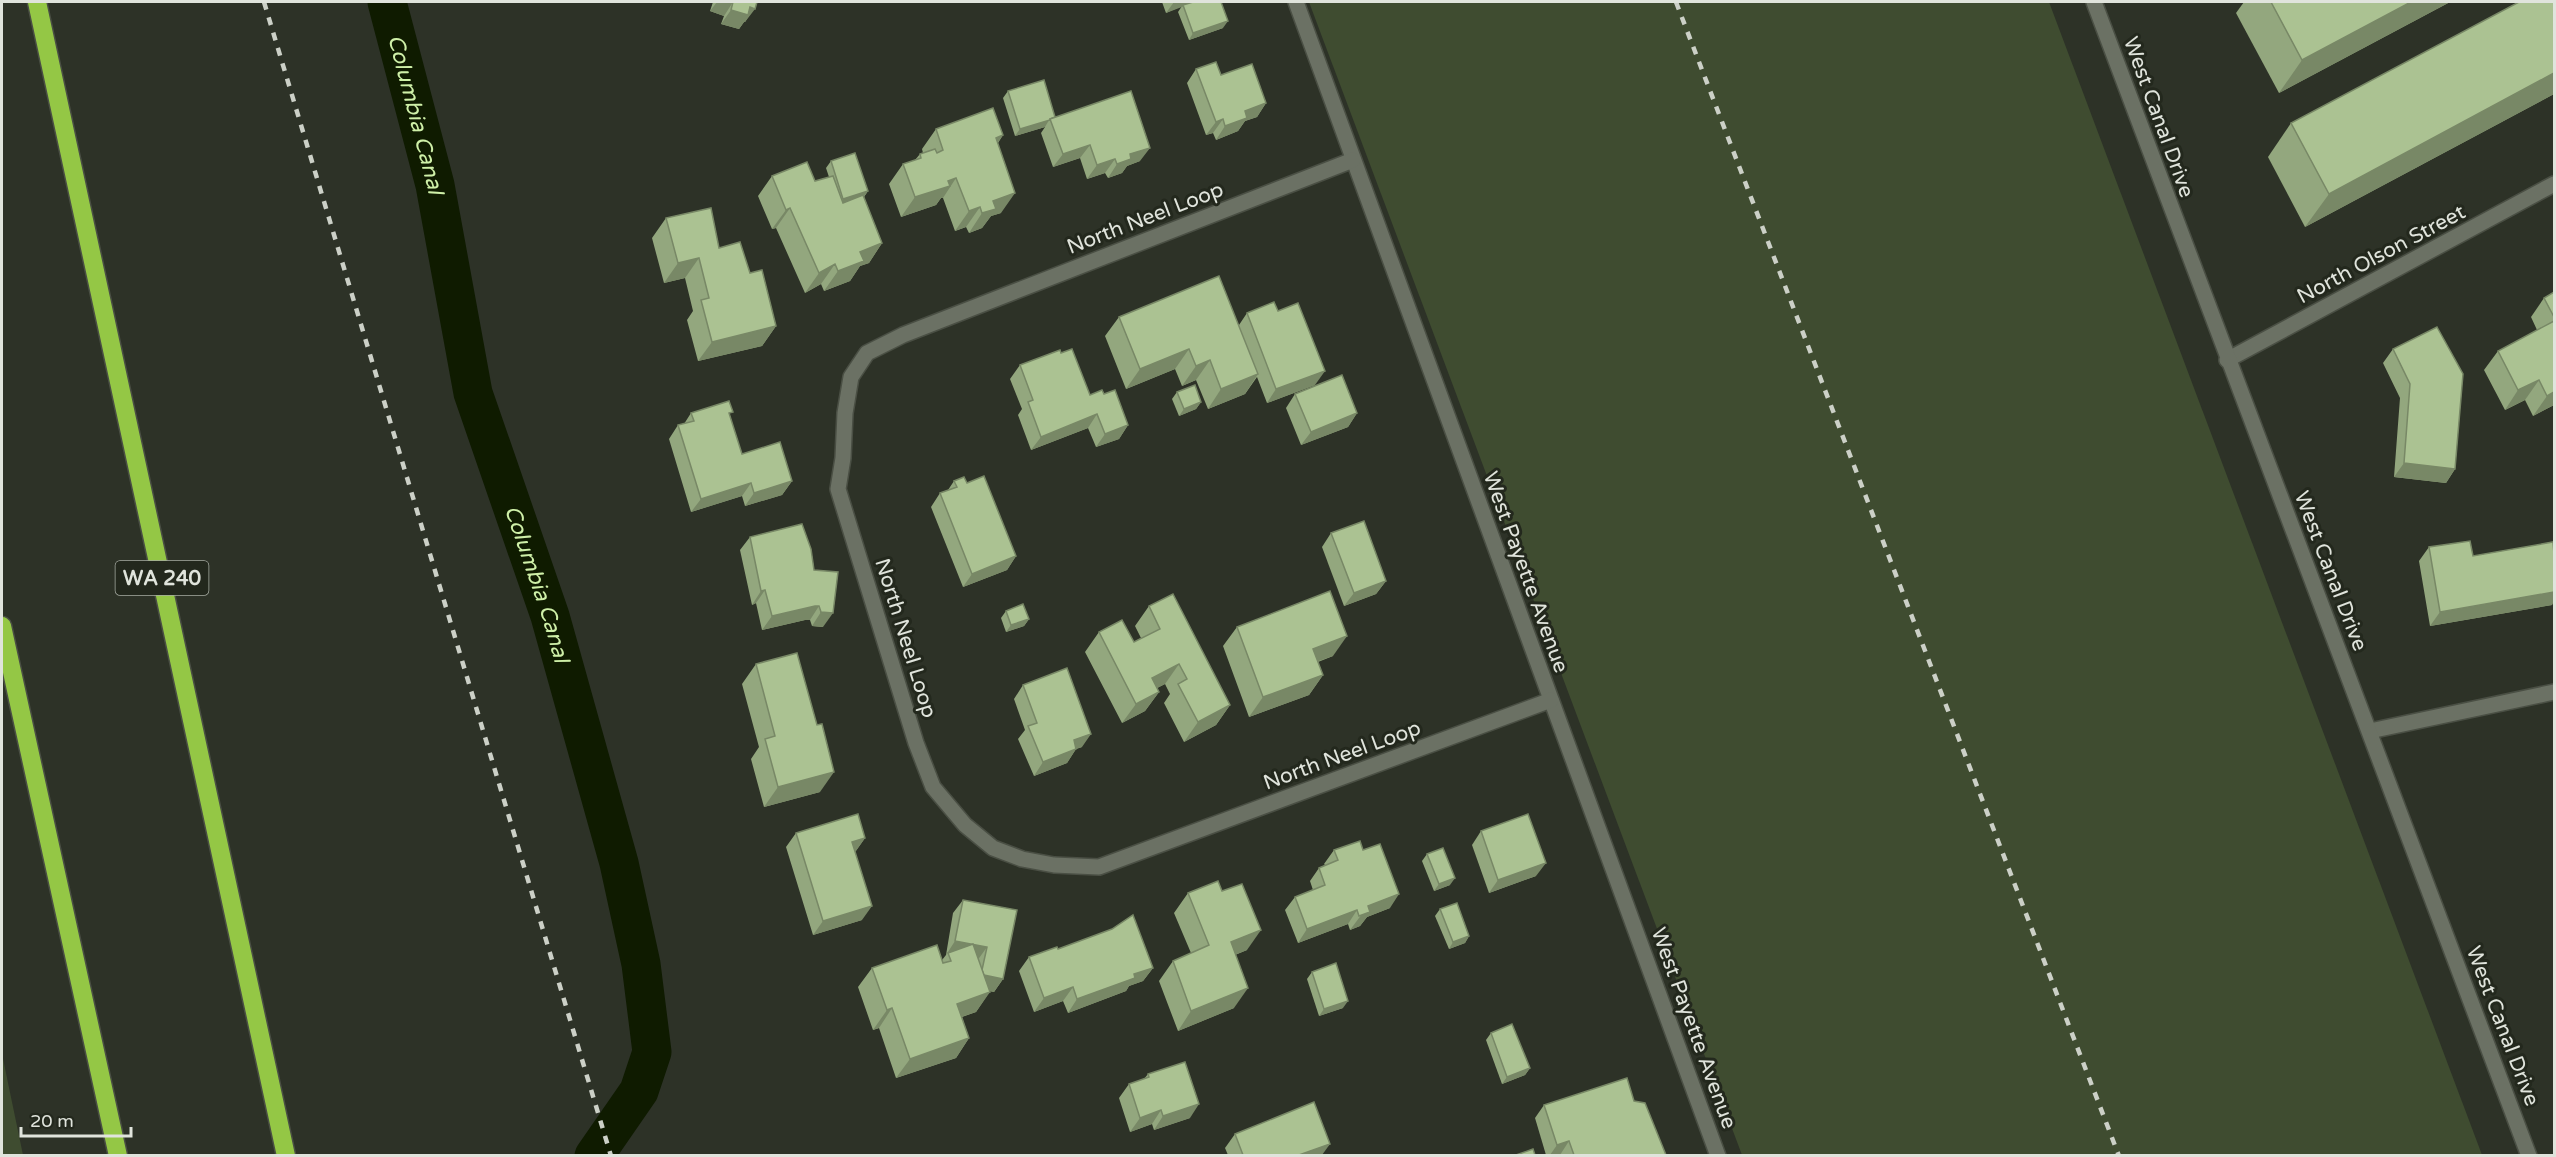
<svg xmlns="http://www.w3.org/2000/svg" width="2556" height="1157" viewBox="0 0 2556 1157" font-family="'Varela Round',sans-serif">
  <rect width="100%" height="100%" fill="#2d3227"/>
  <g fill="#3f4c30">
    <polygon points="1309,2 2049,2 2482,1155 1742,1155"/>
    <polygon points="2,1054 23,1155 2,1155"/>
  </g>
  <g fill="none" stroke-linecap="round" stroke-linejoin="round">
    <path stroke="#0f1b00" stroke-width="39" id="s1" d="M387,2l48,183 38,208 77,223 69,247 22,101 11,88 -13,39 -45,65"/>
    <g stroke="#4a4f44" stroke-width="18">
      <g id="street">
        <polyline points="1296,2 1718,1156"/>
        <polyline points="1353,160 903,335 867,353 851,377 845,413 843,458 838,489 916,743 933,787 965,825 993,848 1022,859 1054,865 1099,867 1551,700"/>
        <polyline points="2227,360 2554,184"/>
        <polyline points="2370,731 2554,692"/>
      </g>
    </g>
    <g stroke="#4a4f44" stroke-width="18">
      <polyline id="secondary" points="2094,2 2529,1156"/>
    </g>
    <g stroke="#4a4f44" stroke-width="21">
      <g id="highway">
        <polyline points="37,2 286,1156"/>
        <polyline points="2,626 118,1156"/>
      </g>
    </g>
    <use href="#street" stroke="#6b7164" stroke-width="15"/>
    <use href="#secondary" stroke="#6b7164" stroke-width="15"/>
    <use href="#highway" stroke="#94c745" stroke-width="18"/>
    <g stroke="#ccd0c7" stroke-width="4.5" stroke-dasharray="8 8" stroke-linecap="butt">
      <polyline points="264,2 611,1156"/>
      <polyline points="1676,2 2119,1156"/>
    </g>
  </g>
  <g fill="#93a77e">
    <polygon points="713,2 757,2 745,22 744,22 739,29 721,24 724,16 710,11"/>
    <polygon points="1162,2 1221,2 1223,28 1189,40 1178,12 1182,6 1166,13"/>
    <polygon points="2244,2 2450,2 2279,93 2236,13"/>
    <polygon points="2554,2 2554,94 2305,227 2268,157 2291,123"/>
    <polygon points="1196,69 1221,75 1266,103 1257,117 1245,121 1238,131 1216,140 1213,133 1206,135 1187,83"/>
    <polygon points="1008,91 1055,117 1140,161 1127,166 1122,173 1108,178 1105,173 1087,179 1080,158 1053,167 1041,133 1045,127 1015,136 1003,98"/>
    <polygon points="936,129 1003,135 998,143 1001,213 991,216 982,228 969,233 966,227 955,231 943,198 941,198 936,205 901,217 889,184 903,164 915,160 920,154 923,153 922,149"/>
    <polygon points="831,161 868,191 864,197 882,243 869,263 860,266 850,281 824,291 821,284 805,293 776,228 772,229 758,196 772,176 815,181 829,177 826,168"/>
    <polygon points="666,218 719,248 750,273 776,326 762,346 698,361 687,320 693,311 685,278 664,283 652,238"/>
    <polygon points="2554,292 2554,405 2533,416 2525,400 2505,410 2484,370 2498,351 2537,330 2531,317 2544,298"/>
    <polygon points="1278,311 1315,385 1267,403 1257,377 1245,394 1208,409 1196,380 1182,386 1175,369 1126,389 1105,336 1119,317 1239,325 1247,313"/>
    <polygon points="2393,349 2455,469 2446,483 2394,477 2400,398 2383,363"/>
    <polygon points="1061,353 1090,395 1104,394 1128,425 1119,439 1096,447 1088,428 1031,450 1018,415 1022,409 1010,379 1020,365"/>
    <polygon points="1177,392 1201,402 1196,409 1179,416 1172,399"/>
    <polygon points="1295,394 1357,413 1348,427 1301,445 1286,408"/>
    <polygon points="691,413 730,416 742,454 792,481 782,495 745,506 742,496 691,512 669,439 678,425 684,424"/>
    <polygon points="954,481 1016,556 1007,570 963,587 931,507 940,493 948,490"/>
    <polygon points="1331,533 1386,581 1376,594 1344,606 1322,547"/>
    <polygon points="750,537 811,549 823,627 812,626 810,620 805,620 762,630 756,603 752,605 740,550"/>
    <polygon points="2429,547 2473,556 2554,554 2554,600 2552,605 2430,626 2419,561"/>
    <polygon points="1149,606 1230,705 1216,725 1184,742 1164,703 1170,694 1165,684 1157,688 1159,692 1145,711 1122,723 1085,652 1099,632 1134,642 1141,638 1135,626"/>
    <polygon points="1006,611 1029,619 1024,626 1006,632 1001,618"/>
    <polygon points="1237,627 1333,656 1318,662 1323,675 1309,695 1249,717 1223,646"/>
    <polygon points="756,664 820,792 764,807 751,759 759,747 742,684"/>
    <polygon points="1023,685 1082,747 1076,749 1067,763 1034,776 1018,739 1025,730 1014,699"/>
    <polygon points="1481,831 1536,876 1489,893 1472,845"/>
    <polygon points="796,833 865,838 855,852 862,920 813,935 786,847"/>
    <polygon points="1334,850 1390,908 1367,917 1360,926 1350,930 1348,924 1298,943 1285,910 1295,897 1313,890 1310,881 1319,868 1325,865 1324,864"/>
    <polygon points="1427,854 1450,885 1434,891 1422,861"/>
    <polygon points="1188,893 1247,950 1235,955 1234,1008 1178,1031 1159,981 1173,961 1191,953 1174,913"/>
    <polygon points="963,900 1003,979 994,992 990,991 976,1012 962,1017 969,1038 956,1058 896,1078 879,1028 873,1030 858,987 872,968 942,960 946,955 953,913"/>
    <polygon points="1440,909 1469,936 1465,943 1449,949 1435,916"/>
    <polygon points="1058,949 1153,968 1143,981 1129,986 1126,991 1068,1013 1063,1001 1034,1012 1019,971 1029,957"/>
    <polygon points="1312,972 1343,1008 1319,1016 1307,979"/>
    <polygon points="1491,1033 1530,1068 1525,1075 1502,1084 1486,1040"/>
    <polygon points="1148,1074 1190,1118 1154,1130 1152,1124 1130,1132 1119,1098 1129,1084 1144,1079"/>
    <polygon points="1634,1101 1666,1155 1546,1155 1535,1118 1544,1105"/>
    <polygon points="1235,1134 1322,1155 1228,1155 1225,1148"/>
  </g>
  <g fill="#788866">
    <polygon points="717,2 733,2 724,16 710,11"/>
    <polygon points="1174,2 1195,2 1166,13"/>
    <polygon points="2411,2 2450,2 2279,93 2302,60"/>
    <polygon points="750,7 755,9 745,22 744,22 739,29 721,24 731,10"/>
    <polygon points="1228,21 1223,28 1189,40 1193,33"/>
    <polygon points="2554,73 2554,94 2305,227 2329,194"/>
    <polygon points="1266,103 1257,117 1245,121 1238,131 1216,140 1225,126 1245,111"/>
    <polygon points="1223,119 1213,133 1206,135 1216,122"/>
    <polygon points="1049,120 1045,127 1015,136 1020,129"/>
    <polygon points="1003,135 989,155 996,138"/>
    <polygon points="1090,145 1080,158 1053,167 1063,154"/>
    <polygon points="1150,148 1140,161 1127,166 1122,173 1108,178 1117,164 1130,154"/>
    <polygon points="1115,159 1105,173 1087,179 1097,165"/>
    <polygon points="956,178 943,198 941,198 936,205 901,217 915,197 948,181"/>
    <polygon points="868,191 863,198 839,206 843,199"/>
    <polygon points="1015,193 1001,213 991,216 982,228 969,233 982,213 993,201"/>
    <polygon points="980,207 966,227 955,231 969,211"/>
    <polygon points="790,208 776,228 772,229 786,210"/>
    <polygon points="882,243 869,263 860,266 850,281 824,291 838,271 860,252"/>
    <polygon points="699,258 685,278 664,283 678,263"/>
    <polygon points="835,264 821,284 805,293 819,273"/>
    <polygon points="776,326 762,346 698,361 712,342"/>
    <polygon points="1189,349 1175,369 1126,389 1140,369"/>
    <polygon points="1210,360 1196,380 1182,386 1196,366"/>
    <polygon points="1325,371 1315,385 1267,403 1276,389"/>
    <polygon points="1258,374 1245,394 1208,409 1221,389"/>
    <polygon points="2539,380 2525,400 2505,410 2518,390"/>
    <polygon points="2554,392 2554,405 2533,416 2547,396"/>
    <polygon points="1201,402 1196,409 1179,416 1184,409"/>
    <polygon points="1357,413 1348,427 1301,445 1311,432"/>
    <polygon points="1097,414 1088,428 1031,450 1041,437"/>
    <polygon points="1128,425 1119,439 1096,447 1105,434"/>
    <polygon points="2404,463 2455,469 2446,483 2394,477"/>
    <polygon points="792,481 782,495 745,506 754,493"/>
    <polygon points="751,483 742,496 691,512 701,499"/>
    <polygon points="1016,556 1007,570 963,587 972,574"/>
    <polygon points="1386,581 1376,594 1344,606 1354,593"/>
    <polygon points="765,590 756,603 752,605 761,591"/>
    <polygon points="2554,592 2554,600 2552,605 2430,626 2440,612"/>
    <polygon points="815,606 819,606 810,620 805,620 762,630 772,616"/>
    <polygon points="821,612 833,613 823,627 812,626"/>
    <polygon points="1029,619 1024,626 1006,632 1011,625"/>
    <polygon points="1347,636 1333,656 1299,668 1313,649"/>
    <polygon points="1179,664 1165,684 1138,698 1152,678"/>
    <polygon points="1323,675 1309,695 1249,717 1263,697"/>
    <polygon points="1159,692 1145,711 1122,723 1136,704"/>
    <polygon points="1230,705 1216,725 1184,742 1198,722"/>
    <polygon points="1091,734 1082,747 1076,749 1067,763 1034,776 1043,762 1074,740"/>
    <polygon points="834,772 820,792 764,807 778,787"/>
    <polygon points="865,838 856,851 842,855 852,842"/>
    <polygon points="1546,863 1536,876 1489,893 1498,880"/>
    <polygon points="1455,878 1450,885 1434,891 1439,884"/>
    <polygon points="1399,894 1390,908 1367,917 1360,926 1350,930 1368,906"/>
    <polygon points="872,906 862,920 813,935 823,921"/>
    <polygon points="1357,910 1348,924 1298,943 1307,929"/>
    <polygon points="1261,930 1247,950 1217,962 1231,942"/>
    <polygon points="1469,936 1465,943 1449,949 1453,942"/>
    <polygon points="955,941 987,947 977,961 948,953 946,955"/>
    <polygon points="1153,968 1143,981 1129,986 1126,991 1068,1013 1077,999 1134,974"/>
    <polygon points="981,974 1003,979 994,992 972,988"/>
    <polygon points="1073,987 1063,1001 1034,1012 1044,998"/>
    <polygon points="1248,988 1234,1008 1178,1031 1191,1011"/>
    <polygon points="990,992 976,1012 943,1023 957,1004"/>
    <polygon points="1348,1001 1343,1008 1319,1016 1324,1009"/>
    <polygon points="892,1008 879,1028 873,1030 887,1010"/>
    <polygon points="969,1038 956,1058 896,1078 910,1059"/>
    <polygon points="1530,1068 1525,1075 1502,1084 1507,1077"/>
    <polygon points="1199,1104 1190,1118 1154,1130 1163,1116"/>
    <polygon points="1161,1110 1152,1124 1130,1132 1140,1118"/>
    <polygon points="1569,1141 1560,1155 1550,1155 1557,1145"/>
    <polygon points="1330,1144 1322,1155 1299,1155"/>
  </g>
  <g fill="#abc292" stroke="#788866" stroke-width="1.5">
    <polygon points="732,2 757,2 755,9 750,7 748,15 731,10 733,2"/>
    <polygon points="1193,2 1221,2 1228,21 1193,33 1183,5"/>
    <polygon points="2271,2 2411,2 2302,60"/>
    <polygon points="2519,2 2554,2 2554,73 2329,194 2291,123"/>
    <polygon points="1216,62 1221,75 1252,64 1266,103 1245,111 1247,118 1225,126 1223,119 1216,122 1196,69"/>
    <polygon points="1044,80 1055,117 1050,119 1050,120 1020,129 1008,91"/>
    <polygon points="1131,91 1150,148 1130,154 1131,159 1117,164 1115,159 1097,165 1090,145 1063,154 1050,119"/>
    <polygon points="993,108 1003,135 996,138 1015,193 993,201 996,209 982,213 980,207 969,211 956,178 948,181 950,186 915,197 903,164 921,158 920,154 935,149 937,153 943,150 936,129"/>
    <polygon points="855,153 868,191 843,199 831,161"/>
    <polygon points="807,162 815,181 833,176 843,203 863,195 882,243 860,252 864,261 838,271 835,264 819,273 790,208 786,210 772,176"/>
    <polygon points="711,208 719,248 740,242 750,273 762,270 776,326 712,342 701,300 709,298 699,258 678,263 666,218"/>
    <polygon points="1219,276 1258,374 1221,389 1210,360 1196,366 1189,349 1140,369 1119,317"/>
    <polygon points="2554,292 2554,317 2544,298"/>
    <polygon points="1274,302 1278,311 1298,303 1325,371 1276,389 1247,313"/>
    <polygon points="2554,321 2554,392 2547,396 2539,380 2518,390 2498,351"/>
    <polygon points="2437,327 2463,374 2455,469 2404,463 2410,384 2393,349"/>
    <polygon points="1072,349 1090,395 1102,390 1104,394 1115,390 1128,425 1105,434 1097,414 1041,437 1028,402 1033,400 1020,365 1060,350 1061,353"/>
    <polygon points="1342,375 1357,413 1311,432 1295,394"/>
    <polygon points="1195,385 1201,402 1184,409 1177,392"/>
    <polygon points="729,401 733,412 729,413 742,454 780,442 792,481 754,493 751,483 701,499 678,425 694,421 691,413"/>
    <polygon points="984,476 1016,556 972,574 940,493 957,487 954,481 964,477 967,483"/>
    <polygon points="1364,521 1386,581 1354,593 1331,533"/>
    <polygon points="802,524 811,549 814,570 838,572 833,613 821,612 819,606 815,606 772,616 765,590 761,591 750,537"/>
    <polygon points="2470,541 2473,556 2553,542 2554,554 2554,592 2440,612 2429,547"/>
    <polygon points="1330,591 1347,636 1313,649 1323,675 1263,697 1237,627"/>
    <polygon points="1173,594 1230,705 1198,722 1178,684 1187,679 1179,664 1152,678 1159,692 1136,704 1099,632 1122,620 1134,642 1160,629 1149,606"/>
    <polygon points="1023,604 1029,619 1011,625 1006,611"/>
    <polygon points="797,653 817,725 822,724 834,772 778,787 765,739 775,736 756,664"/>
    <polygon points="1067,668 1091,734 1074,740 1076,749 1043,762 1028,726 1037,723 1023,685"/>
    <polygon points="858,814 865,838 852,842 872,906 823,921 796,833"/>
    <polygon points="1528,814 1546,863 1498,880 1481,831"/>
    <polygon points="1360,841 1363,850 1380,844 1399,894 1368,906 1370,912 1359,916 1357,910 1307,929 1295,897 1325,885 1319,868 1338,860 1334,850"/>
    <polygon points="1443,848 1455,878 1439,884 1427,854"/>
    <polygon points="1218,881 1222,891 1242,884 1261,930 1231,942 1248,988 1191,1011 1173,961 1209,945 1188,893"/>
    <polygon points="963,900 1017,910 1003,979 984,975 982,970 987,947 955,941"/>
    <polygon points="1457,903 1469,936 1453,942 1440,909"/>
    <polygon points="1133,915 1153,968 1134,974 1135,978 1077,999 1073,987 1044,998 1029,957 1057,947 1058,949 1112,929"/>
    <polygon points="973,944 990,992 957,1004 969,1038 910,1059 892,1008 887,1010 872,968 937,945 943,963 951,961 948,953"/>
    <polygon points="1336,963 1348,1001 1324,1009 1312,972"/>
    <polygon points="1512,1024 1530,1068 1507,1077 1491,1033"/>
    <polygon points="1185,1062 1199,1104 1163,1116 1161,1110 1140,1118 1129,1084 1149,1077 1148,1074"/>
    <polygon points="1627,1078 1634,1101 1645,1103 1666,1155 1574,1155 1569,1141 1557,1145 1544,1105"/>
    <polygon points="1314,1102 1330,1144 1299,1155 1243,1155 1235,1134"/>
    <polygon points="1533,1149 1535,1155 1516,1155"/>
  </g>
  <g text-anchor="middle" stroke-width="6" stroke-linejoin="round" paint-order="stroke">
    <rect fill="#23281d" stroke="#a7aca3" stroke-width="1.5" x="115.5" y="561" width="93" height="34" rx="4.5"/>
    <g font-size="20" font-weight="bold" fill="#e0e4dc">
      <text x="162" y="585">WA 240</text>
    </g>
    <g font-size="21" fill="#e0e4dc" stroke="#23281d">
      <text transform="translate(2159 117) rotate(70)" y="7">West Canal Drive</text>
      <text transform="translate(1145 218) rotate(-21)" y="7">North Neel Loop</text>
      <text transform="translate(2381 254) rotate(-28)" y="7">North Olson Street</text>
      <text transform="translate(2331 571) rotate(69)" y="7">West Canal Drive</text>
      <text transform="translate(1526 572) rotate(70)" y="7">West Payette Avenue</text>
      <text transform="translate(906 638) rotate(73)" y="7">North Neel Loop</text>
      <text transform="translate(1342 755) rotate(-20)" y="7">North Neel Loop</text>
      <text transform="translate(2503 1026) rotate(69)" y="7">West Canal Drive</text>
      <text transform="translate(1694 1028) rotate(70)" y="7">West Payette Avenue</text>
    </g>
    <g font-size="22" font-style="italic" fill="#cff0a8" stroke="#23281d">
      <text dy="8" stroke="none"><textPath href="#s1" startOffset="116">Columbia Canal</textPath></text>
      <text dy="8" stroke="none"><textPath href="#s1" startOffset="602">Columbia Canal</textPath></text>
    </g>
  </g>
  <rect width="2556" height="1157" fill="none" stroke="#e0e4dc" stroke-width="6"/>
  <path d="M21 1127v9h110v-9" fill="none" stroke="#e0e4dc" stroke-width="3"/>
  <text x="30" y="1127" font-size="18" fill="#e0e4dc" stroke="#23281d" stroke-width="4.5" paint-order="stroke">20 m</text>
</svg>
